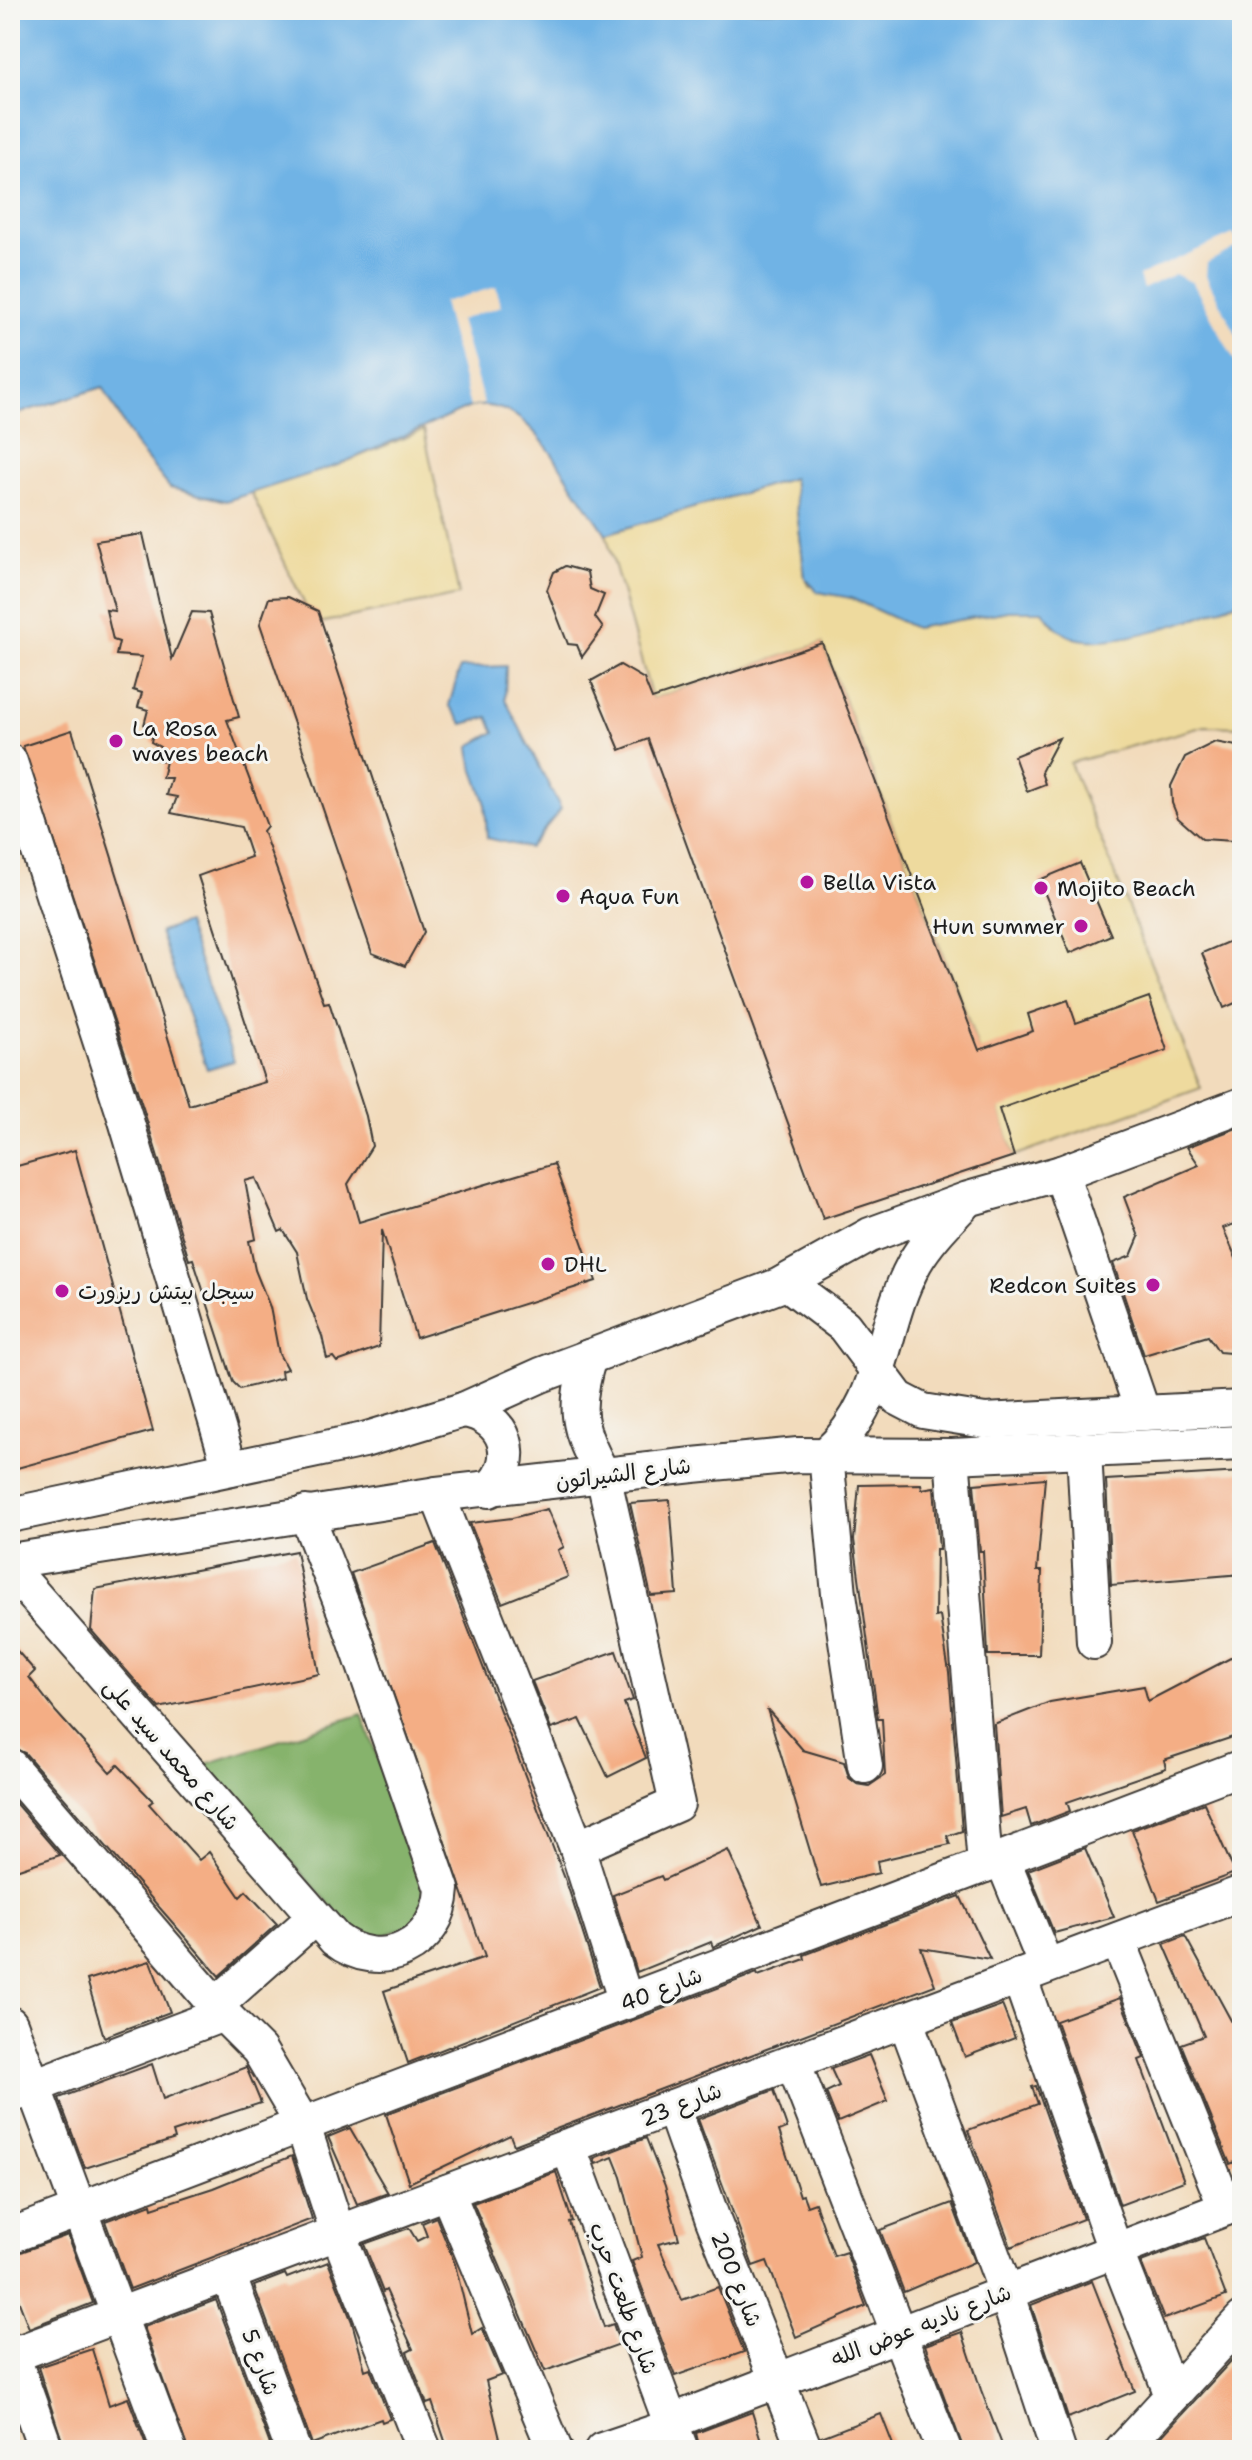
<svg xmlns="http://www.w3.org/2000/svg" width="1252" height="2460" viewBox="0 0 1252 2460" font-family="'Shantell Sans','Playpen Sans Arabic',sans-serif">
  <rect width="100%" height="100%" fill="#f6f6f2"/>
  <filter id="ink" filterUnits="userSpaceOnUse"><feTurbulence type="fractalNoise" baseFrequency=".0125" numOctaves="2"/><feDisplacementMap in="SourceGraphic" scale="16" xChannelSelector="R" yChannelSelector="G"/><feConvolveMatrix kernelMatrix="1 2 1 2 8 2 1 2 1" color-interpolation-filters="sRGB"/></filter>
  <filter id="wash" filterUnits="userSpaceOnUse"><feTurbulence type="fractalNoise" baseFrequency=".006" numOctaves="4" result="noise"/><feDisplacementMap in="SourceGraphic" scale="32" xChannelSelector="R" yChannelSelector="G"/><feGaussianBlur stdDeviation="1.8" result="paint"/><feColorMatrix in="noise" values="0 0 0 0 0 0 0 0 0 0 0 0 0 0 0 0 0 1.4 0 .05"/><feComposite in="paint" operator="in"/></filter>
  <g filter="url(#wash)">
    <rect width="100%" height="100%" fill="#f2dbbc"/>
    <polygon fill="#86b36c" stroke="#516844" stroke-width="2" points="362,1714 434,1916 365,1943 203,1765"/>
    <g fill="#eeda9e" stroke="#857b5d" stroke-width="2">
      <polygon points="424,430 459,595 314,624 251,492 338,465"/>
      <polygon points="793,478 805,578 809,586 851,598 915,628 1008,611 1042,611 1054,626 1229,606 1242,599 1242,727 1205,726 1070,763 1201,1088 1014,1156 970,1025 822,643 652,699 606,534"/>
    </g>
    <g fill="#70b3e5" stroke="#466880" stroke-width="2">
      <path d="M10,10h1232v589c-34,18 -131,50 -167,39 -14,-4 -24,-16 -33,-27h-34l-93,17 -64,-30 -33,-6 -13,-14 -12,-100 -187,56c-9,-15 -20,-28 -29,-42 -25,-37 -54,-96 -107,-85l-132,58 -112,36 -56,-13 -36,-45 -31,-56 -93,29z"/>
      <polygon points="506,666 505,699 561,809 529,848 487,838 485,801 472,765 470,746 495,732 488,717 463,724 449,705 460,668"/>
      <polygon points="186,923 234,1061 207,1069 160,932"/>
    </g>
    <g fill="#f2dbbc">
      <polygon points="1233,234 1240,245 1207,263 1206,276 1242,346 1242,375 1193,283 1175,274 1143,289 1139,276"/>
      <polygon points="496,287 501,306 460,320 484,404 470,407 443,302"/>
    </g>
    <g id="blocks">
      <g fill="#f4ae85">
        <polygon points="143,534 172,659 192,612 209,613 239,717 227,720 267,826 263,831 324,1003 329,1002 366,1116 372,1146 348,1184 359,1222 554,1164 596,1281 416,1338 382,1230 379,1347 337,1362 333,1357 327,1359 322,1336 307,1299 297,1252 283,1230 279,1232 256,1178 245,1181 256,1239 249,1241 255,1270 270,1307 279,1354 287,1369 281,1371 282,1378 240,1389 233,1382 193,1259 189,1260 144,1111 23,746 72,730 189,1105 265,1082 198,876 251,857 241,827 171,813 177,797 166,795 171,778 162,778 166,761 158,760 160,747 151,742 154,728 144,725 148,710 138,707 142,693 133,690 142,657 116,655 119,642 113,640 106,610 115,611 96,541"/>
        <polygon points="565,566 587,572 590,589 604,595 595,617 603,628 582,657 577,645 568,644 547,590 554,572"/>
        <polygon points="288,597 318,611 424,932 405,966 372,953 260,624 269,598"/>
        <polygon points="822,643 979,1050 1033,1031 1028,1014 1068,1000 1076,1023 1149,997 1167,1050 999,1109 1014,1156 823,1219 648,739 620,750 591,681 620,665 644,679 652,699"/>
        <polygon points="1059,738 1041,772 1045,784 1027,791 1014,756"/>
        <polygon points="1215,742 1242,747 1242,838 1234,841 1202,839 1178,818 1172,803 1171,786 1185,757"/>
        <polygon points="1080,863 1111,935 1070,953 1039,880"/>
        <polygon points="1242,936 1242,1000 1224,1008 1202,953"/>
        <polygon points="1242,1126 1242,1221 1223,1228 1242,1272 1242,1354 1219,1352 1208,1336 1144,1355 1113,1263 1131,1256 1139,1237 1124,1197 1199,1165 1187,1147"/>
        <polygon points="75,1150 153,1431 10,1470 10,1168"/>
        <polygon points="1242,1472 1242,1574 1111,1585 1106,1480"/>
        <polygon points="1045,1478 1037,1571 1042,1571 1039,1655 988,1655 983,1551 980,1551 974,1484"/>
        <polygon points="921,1484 922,1489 934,1487 939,1549 936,1549 935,1617 940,1616 949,1672 962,1831 947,1836 950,1844 877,1861 879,1873 821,1887 767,1709 803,1750 844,1762 849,1778 857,1784 869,1786 885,1775 882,1719 878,1719 854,1540 859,1485"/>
        <polygon points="670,1500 677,1594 651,1596 630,1503"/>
        <polygon points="547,1509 564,1547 558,1550 568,1577 502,1603 470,1523 512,1518"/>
        <polygon points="435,1543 567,1884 600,1987 408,2063 384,1991 485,1957 351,1573"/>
        <polygon points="296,1551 319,1674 159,1708 91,1630 95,1589"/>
        <polygon points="10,1643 35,1671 29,1677 56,1712 110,1772 118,1765 153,1801 149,1804 199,1860 209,1852 240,1897 246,1891 277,1924 219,1976 25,1753 10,1747"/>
        <polygon points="616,1651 633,1700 624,1703 646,1758 608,1777 580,1719 551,1729 532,1681"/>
        <polygon points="1242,1652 1242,1734 1164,1760 1166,1768 1067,1802 1070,1811 1031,1826 1026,1809 1001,1817 994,1724 1050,1702 1144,1686 1148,1701"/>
        <polygon points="10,1797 60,1855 10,1872"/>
        <polygon points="1204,1803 1235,1873 1159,1901 1132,1830"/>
        <polygon points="1085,1848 1114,1917 1054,1933 1028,1870"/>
        <polygon points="728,1850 762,1925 713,1947 711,1942 637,1972 613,1895 661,1876 663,1880"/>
        <polygon points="960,1896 990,1959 921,1948 935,1985 514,2145 510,2135 409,2183 386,2114 757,1973 758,1976 805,1959 804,1955"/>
        <polygon points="1185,1936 1234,2026 1242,2023 1242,2159 1230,2164 1181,2044 1204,2036 1164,1944"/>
        <polygon points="150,1961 170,2012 104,2037 87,1980"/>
        <polygon points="1120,1998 1144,2058 1139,2060 1184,2181 1120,2205 1056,2021"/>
        <polygon points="1002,2005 1015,2038 965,2057 952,2023"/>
        <polygon points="869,2055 888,2101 838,2122 826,2092 839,2086 831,2069"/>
        <polygon points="152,2064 163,2099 246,2067 261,2103 173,2132 175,2139 85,2168 59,2098"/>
        <polygon points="1036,2086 1083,2219 1011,2247 968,2130 1038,2104 1032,2087"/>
        <polygon points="774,2090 787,2128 779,2131 800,2196 803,2195 807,2206 815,2203 834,2256 846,2252 866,2306 796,2337 767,2261 753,2266 698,2119"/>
        <polygon points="350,2128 388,2193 357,2204 328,2137"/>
        <polygon points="646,2138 665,2186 679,2239 658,2244 682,2300 718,2287 744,2352 675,2376 632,2261 642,2257 621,2177 613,2157 596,2164 594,2158"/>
        <polygon points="292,2156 312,2219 130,2289 105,2221 151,2204 152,2208 213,2188"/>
        <polygon points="556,2172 572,2221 569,2222 604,2327 613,2324 620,2344 545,2371 473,2203"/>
        <polygon points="952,2203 974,2262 904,2292 880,2230"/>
        <polygon points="436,2217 455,2264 472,2334 482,2328 502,2375 486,2381 500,2439 475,2450 448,2450 432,2402 427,2404 407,2352 413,2349 386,2290 383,2292 364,2244 409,2228 417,2241 427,2236 422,2223"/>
        <polygon points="68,2235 93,2303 29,2328 10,2279 10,2256"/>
        <polygon points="1204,2238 1226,2296 1164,2319 1141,2262"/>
        <polygon points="328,2262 352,2322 365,2370 370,2368 390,2419 382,2422 381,2419 312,2444 254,2286 285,2274 287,2278"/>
        <polygon points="1092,2281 1135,2391 1068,2418 1031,2305"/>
        <polygon points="216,2300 272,2450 188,2450 144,2327"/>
        <polygon points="962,2332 981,2390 1004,2450 964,2450 925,2345"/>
        <polygon points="92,2349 109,2405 128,2398 148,2450 65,2450 38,2367"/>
        <polygon points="1242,2349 1242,2450 1149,2450"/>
        <polygon points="752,2412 764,2450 700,2450 696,2433"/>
        <polygon points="881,2414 895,2450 825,2450 821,2437"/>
      </g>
    </g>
  </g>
  <g filter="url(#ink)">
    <use href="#blocks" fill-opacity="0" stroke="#3c3934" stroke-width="2"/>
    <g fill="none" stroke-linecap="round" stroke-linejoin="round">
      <g stroke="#3c3934" stroke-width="38">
        <g id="minor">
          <polyline points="10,762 125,1117 230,1468"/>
          <polyline points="1061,1173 1143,1413"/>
          <polyline points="786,1282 844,1326 898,1398 923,1411 985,1421 1242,1408"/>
          <path d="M463,1410c43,6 58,49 26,80"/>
          <polyline points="1084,1450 1094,1642"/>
          <polyline points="952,1456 985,1865"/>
          <polyline points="437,1494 577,1848 626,2002"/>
          <polyline points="10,1515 364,1440 463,1410 541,1375 778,1286 870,1235 968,1199 1061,1173 1242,1105"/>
          <polyline points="10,1561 437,1494 693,1465 798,1455 952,1456 1242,1443"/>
          <path d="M10,1568l325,371c46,36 104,7 107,-50l-92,-264 -44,-112"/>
          <polyline points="10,1766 223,2014 259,2050 302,2123 338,2233 424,2450"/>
          <path d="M865,1766l-26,-172 -13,-139c61,-55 52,-126 89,-193 13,-22 30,-39 47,-57"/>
          <path d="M577,1848l100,-44 -74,-329c-26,-47 -30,-66 -14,-118"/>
          <polyline points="1002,1858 1046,1966"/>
          <polyline points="1118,1940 1226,2208"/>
          <polyline points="1019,1976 1115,2250 1172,2395"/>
          <polyline points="216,2005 315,1917"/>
          <polyline points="905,2019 1006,2292 1058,2450"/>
          <polyline points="10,2024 169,2450"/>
          <polyline points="793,2062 944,2450"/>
          <polyline points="10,2095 223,2014"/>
          <polyline points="673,2107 713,2220 805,2450"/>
          <polyline points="568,2146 681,2450"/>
          <polyline points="447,2192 555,2450"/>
          <polyline points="10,2236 1242,1767"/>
          <polyline points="228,2274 293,2450"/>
          <polyline points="10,2349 46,2450"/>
          <polyline points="10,2356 1242,1893"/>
          <polyline points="602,2450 664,2429 670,2422 1242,2202"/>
          <polyline points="1122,2450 1242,2319"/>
        </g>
      </g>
      <use href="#minor" stroke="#fff" stroke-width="34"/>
    </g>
  </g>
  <g fill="#b5179e" stroke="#f6f6f2" stroke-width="3">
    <circle cx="116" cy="741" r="8"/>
    <circle cx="807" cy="882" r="8"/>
    <circle cx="1041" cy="888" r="8"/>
    <circle cx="563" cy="896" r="8"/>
    <circle cx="1081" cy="926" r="8"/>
    <circle cx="548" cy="1264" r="8"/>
    <circle cx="1153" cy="1285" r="8"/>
    <circle cx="62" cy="1291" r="8"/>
  </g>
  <g text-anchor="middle" stroke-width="6" stroke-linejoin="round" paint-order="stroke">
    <g font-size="22" fill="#1c1c1c" stroke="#f6f6f2" text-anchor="start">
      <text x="132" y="736">La Rosa<tspan x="132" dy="25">waves beach</tspan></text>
      <text x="823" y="890">Bella Vista</text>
      <text x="1057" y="896">Mojito Beach</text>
      <text x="579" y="904">Aqua Fun</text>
      <text x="1065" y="934" text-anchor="end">Hun summer</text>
      <text x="564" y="1272">DHL</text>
      <text x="1137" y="1293" text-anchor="end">Redcon Suites</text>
      <text x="78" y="1299">سيجل بيتش ريزورت</text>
    </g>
    <g font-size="22" fill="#1c1c1c" stroke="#f6f6f2">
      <text transform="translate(623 1473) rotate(-7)" y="8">شارع الشيراتون</text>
      <text transform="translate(172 1754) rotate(49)" y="8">شارع محمد سيد على</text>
      <text transform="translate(661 1989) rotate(-21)" y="8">شارع 40</text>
      <text transform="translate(681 2104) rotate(-21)" y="8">شارع 23</text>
      <text transform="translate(737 2279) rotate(68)" y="8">شارع 200</text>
      <text transform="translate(624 2298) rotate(70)" y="8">شارع طلعت حرب</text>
      <text transform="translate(921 2325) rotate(-21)" y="8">شارع ناديه عوض الله</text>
      <text transform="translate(261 2362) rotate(70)" y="8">شارع 5</text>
    </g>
  </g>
  <rect width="1252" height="2460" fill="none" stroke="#f6f6f2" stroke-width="40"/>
</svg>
